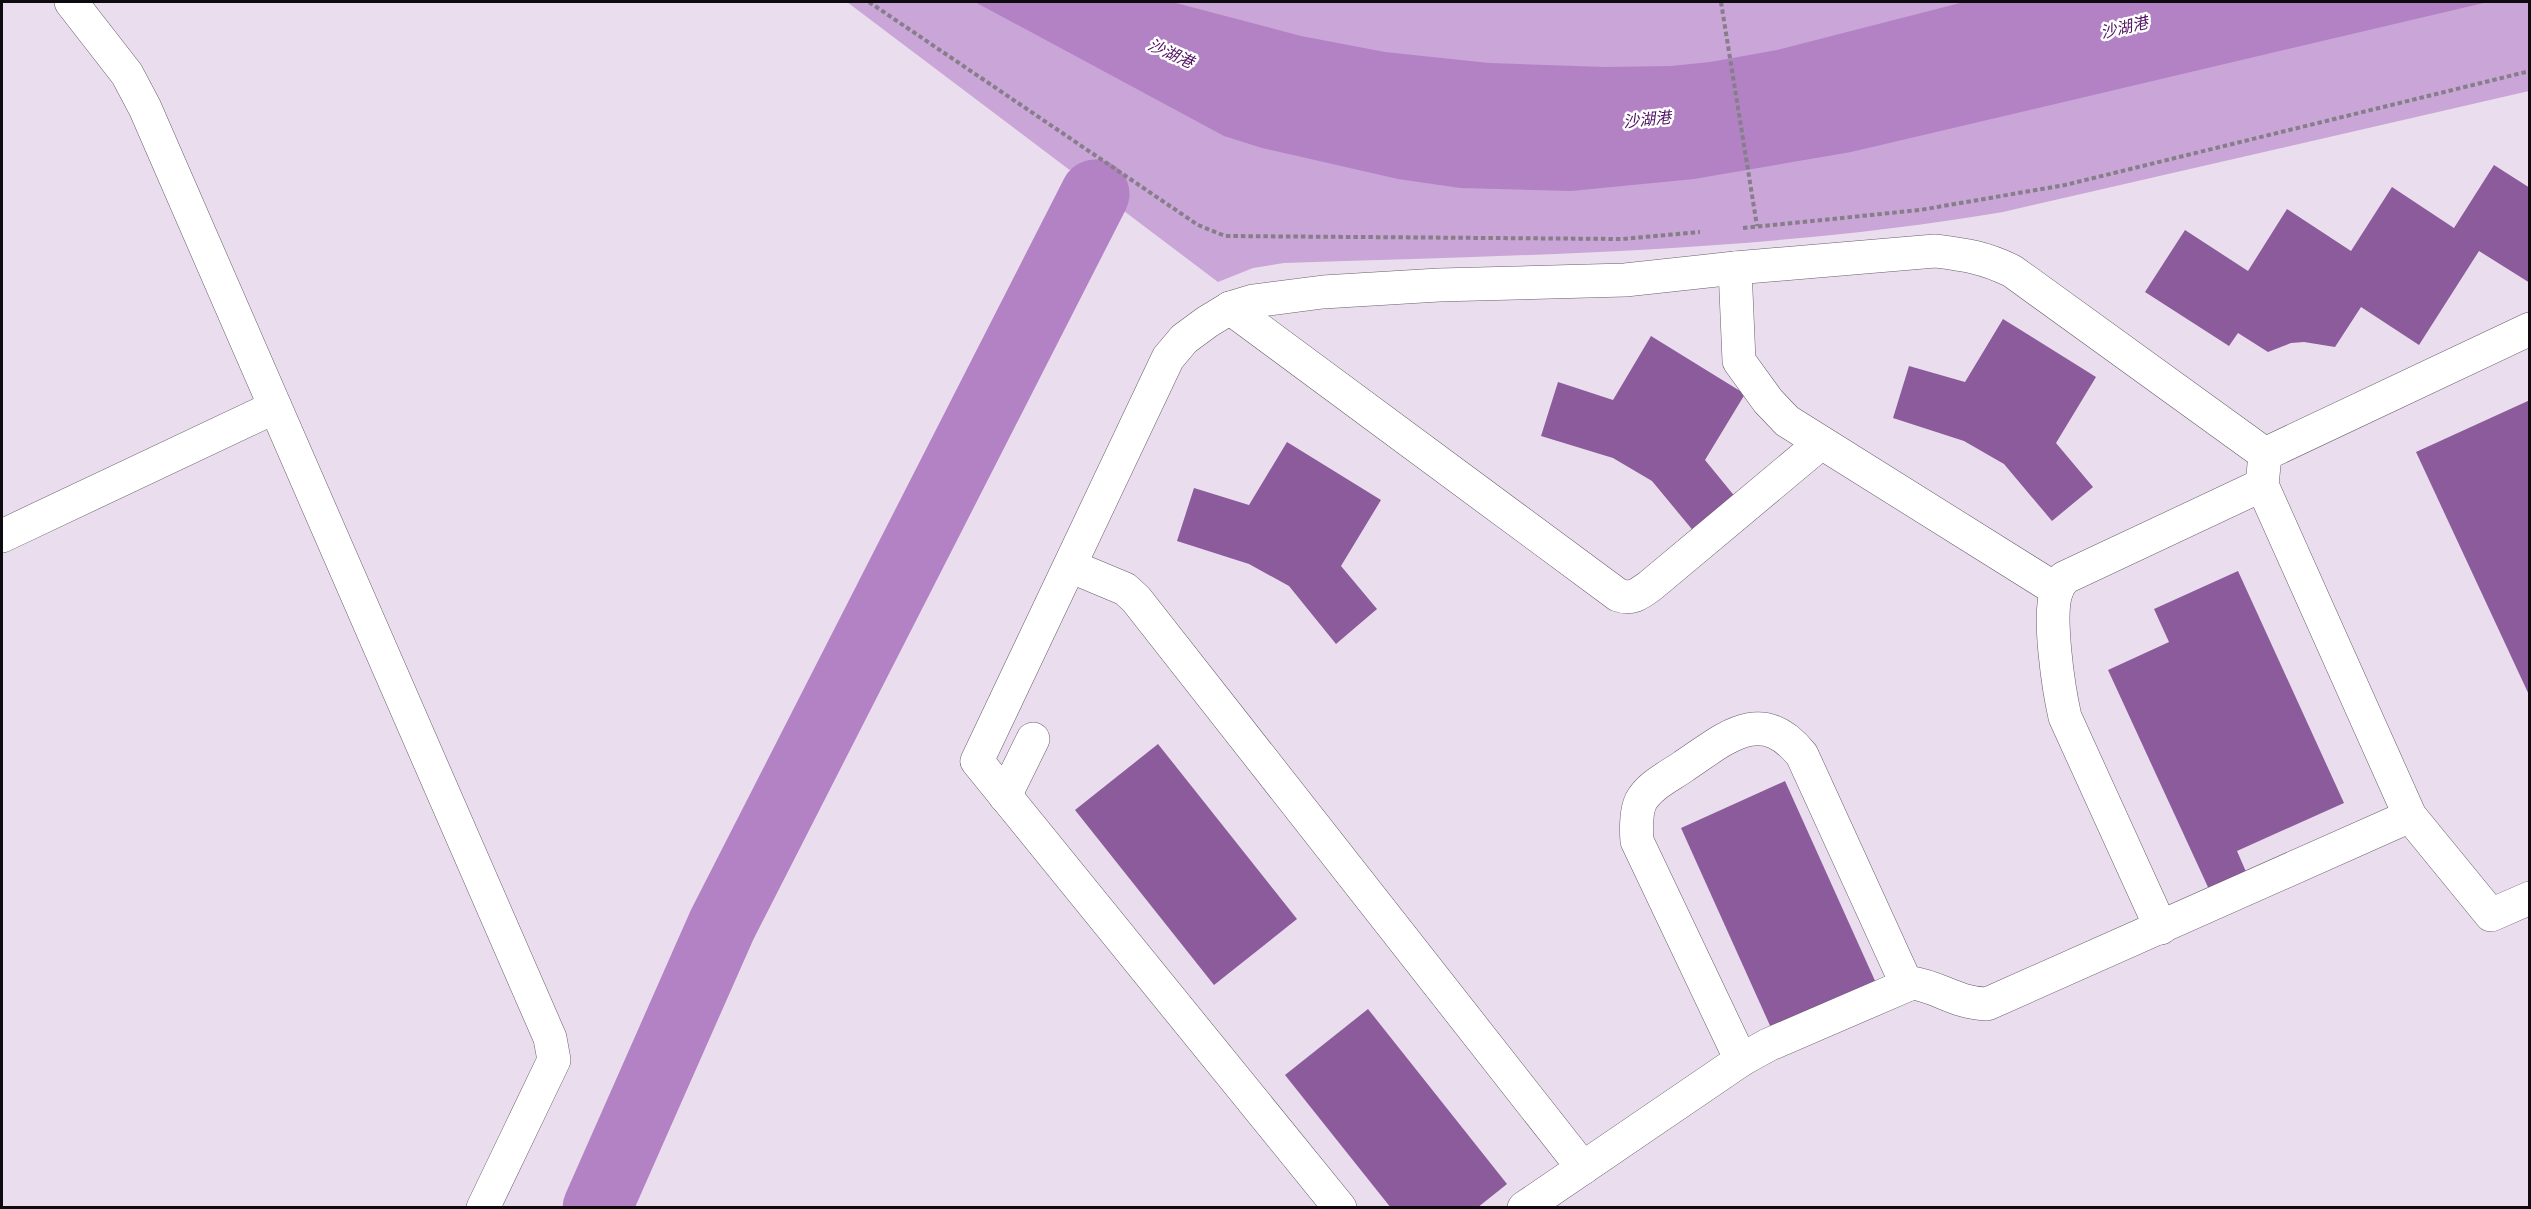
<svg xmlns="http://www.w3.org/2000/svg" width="2531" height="1209" viewBox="0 0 2531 1209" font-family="Lora,'Noto Sans SC',serif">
  <rect width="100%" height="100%" fill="#eadeee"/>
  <path fill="#caa5d7" d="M847,2h1682v89l-526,121c-237,40 -479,43 -719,51l-31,5 -35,14z"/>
  <polygon fill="#b382c5" points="975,2 1172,2 1301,36 1385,52 1489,63 1605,67 1671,66 1710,62 1777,50 1964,2 2488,2 1851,152 1694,179 1571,191 1460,188 1398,179 1262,148 1224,136"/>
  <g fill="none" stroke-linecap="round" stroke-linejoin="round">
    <polyline stroke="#b382c5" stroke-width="69" points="597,1208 722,925 1095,194"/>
  </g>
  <g fill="#8b5b9b">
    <polygon points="2494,165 2530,188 2530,283 2479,251 2419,345 2361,307 2335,347 2304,342 2291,343 2268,352 2238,333 2229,346 2145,292 2185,230 2248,271 2287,209 2351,251 2392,187 2454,228"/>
    <polygon points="2003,319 2096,377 2056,443 2093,487 2052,521 2004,464 1964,441 1893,418 1909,366 1965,382"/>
    <polygon points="1651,336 1745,394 1705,460 1741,504 1700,539 1652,481 1613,458 1541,436 1558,382 1613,400"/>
    <polygon points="2530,400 2530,697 2416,452"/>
    <polygon points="1287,442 1381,500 1341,566 1377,609 1336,644 1289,586 1249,564 1177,541 1194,488 1249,505"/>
    <polygon points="2238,571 2344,803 2237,851 2250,881 2213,898 2108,670 2169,642 2154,609"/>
    <polygon points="1158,744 1297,919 1214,985 1075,810"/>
    <polygon points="1785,781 1876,983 1772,1030 1681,828"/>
    <polygon points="1368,1009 1507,1184 1477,1208 1391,1208 1285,1075"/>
  </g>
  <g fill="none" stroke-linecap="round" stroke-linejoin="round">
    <g stroke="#685e6b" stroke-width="34">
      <g id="minor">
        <polyline points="71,2 127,74 145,108 550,1038 554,1060 483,1208"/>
        <polyline points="1735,268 1739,361 1768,401 1787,421 2057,590"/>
        <path d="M1230,308l388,287c13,5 21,-1 32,-9l171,-143"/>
        <polyline points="2264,465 2262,485 2410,816 2491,915 2530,898"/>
        <polyline points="2,536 275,407"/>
        <polyline points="1070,566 1125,589 1136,599 1583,1168"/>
        <polyline points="1005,796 1033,739"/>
        <path d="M2161,928l-96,-211c-6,-26 -18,-103 -8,-127 1,-4 5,-8 7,-12l198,-93"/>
        <path d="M1741,1060l-104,-219c-1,-11 -1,-30 4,-40 9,-16 29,-25 43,-35 42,-28 77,-62 118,-11l105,230"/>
        <path d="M1340,1208l-363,-447 191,-403 16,-19 23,-17 23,-14 23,-7 70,-9 116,-7 186,-5 110,-12 200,-17c31,4 48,6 77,20l253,183 265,-125"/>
        <path d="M1524,1208l217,-148 27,-15 144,-62c28,4 43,20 75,21l423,-188"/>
      </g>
    </g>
    <g stroke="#867e89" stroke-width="4" stroke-dasharray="4.5 3" stroke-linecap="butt">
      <polyline points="869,2 1198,225 1225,236 1622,239 1700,232"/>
      <polyline points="1721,2 1757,226"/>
      <polyline points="1743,228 1920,210 2065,185 2530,71"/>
    </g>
    <use href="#minor" stroke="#fff" stroke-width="33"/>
  </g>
  <g text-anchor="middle" stroke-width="5" stroke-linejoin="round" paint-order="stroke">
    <g font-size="16" font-style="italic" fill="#511163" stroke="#fff">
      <text transform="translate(2124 27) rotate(-13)" y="6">沙湖港</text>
      <text transform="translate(1171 53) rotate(24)" y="6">沙湖港</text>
      <text transform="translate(1647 119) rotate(-6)" y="6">沙湖港</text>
    </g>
  </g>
  <rect width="2531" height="1209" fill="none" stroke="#0e0b10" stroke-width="6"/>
</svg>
